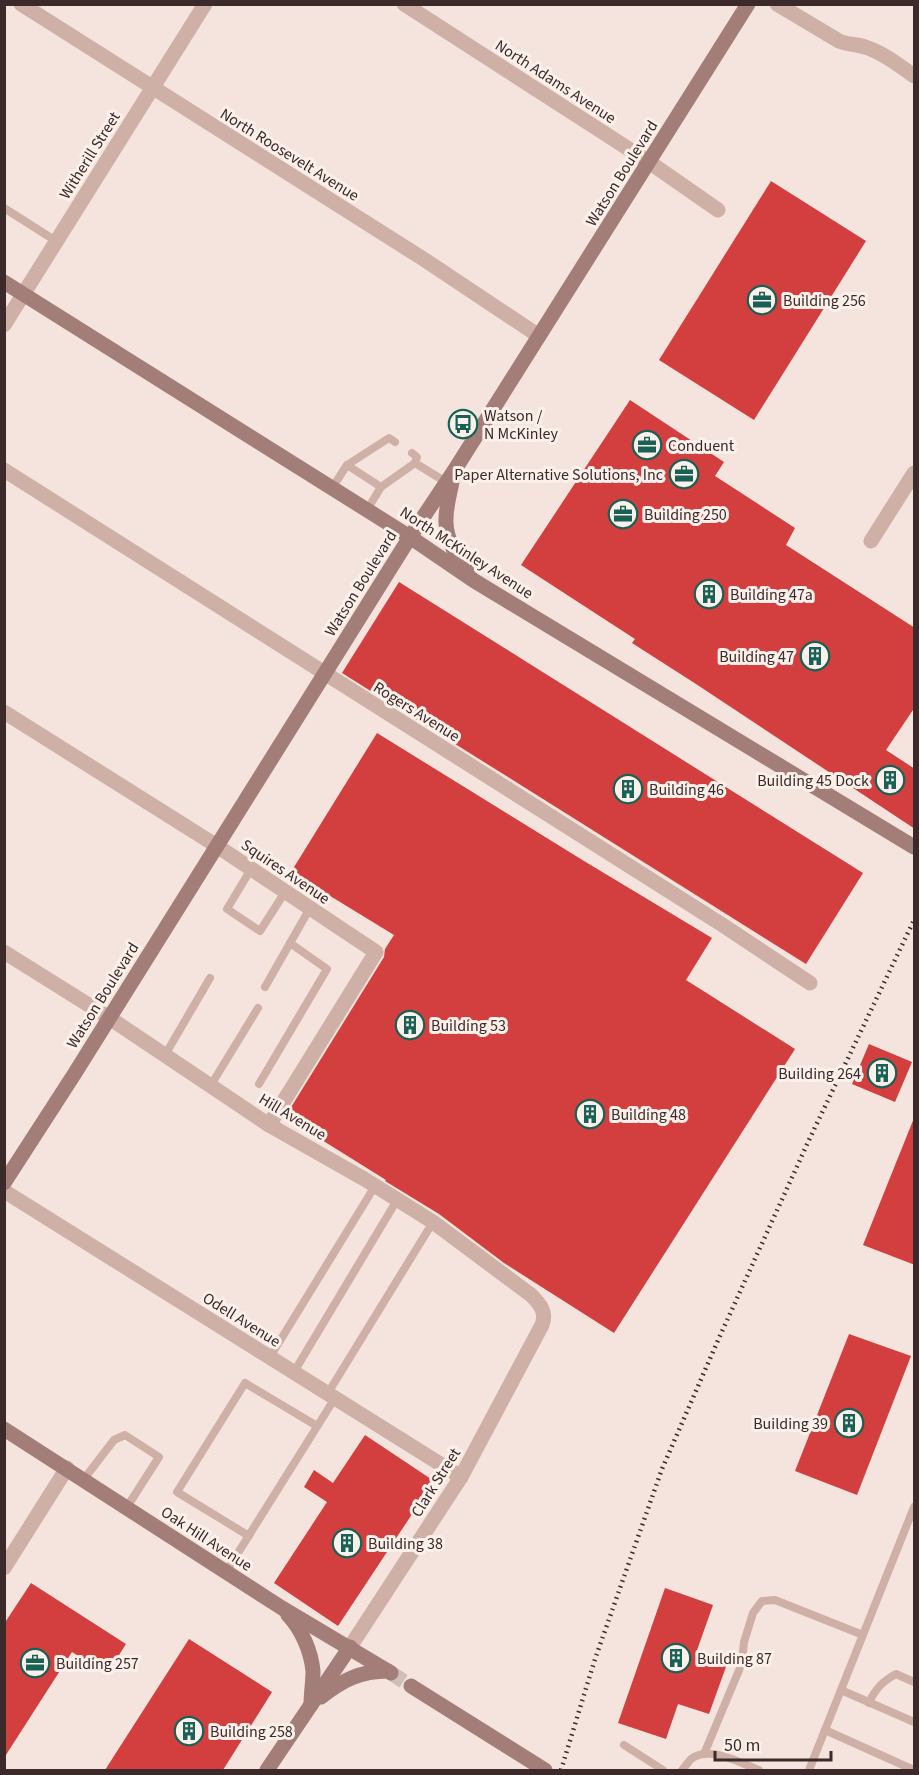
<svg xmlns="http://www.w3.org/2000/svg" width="919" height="1775" viewBox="0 0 919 1775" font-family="'Source Sans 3',sans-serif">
  <rect width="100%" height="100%" fill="#f5e4dd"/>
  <g fill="#d23f3e">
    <polygon points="771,181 866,241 754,420 659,360"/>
    <polygon points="630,400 724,462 715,476 795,528 786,545 915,628 915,707 886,750 915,769 915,829 696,684 632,643 635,639 521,565"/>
    <polygon points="399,582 863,873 806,964 342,673"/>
    <polygon points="377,733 584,861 712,938 686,980 795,1049 614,1333 504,1263 439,1214 385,1181 386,1180 285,1117 384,957 385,949 394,935 291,872"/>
    <polygon points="869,1044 912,1062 895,1102 852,1084"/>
    <polygon points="914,1118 915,1118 915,1265 863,1245"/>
    <polygon points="849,1334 911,1356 857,1495 795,1471"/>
    <polygon points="365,1435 434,1481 338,1626 274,1583 327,1502 304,1487 314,1470 333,1483"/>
    <polygon points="31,1583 126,1644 107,1674 72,1652 4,1758 4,1624"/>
    <polygon points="665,1588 713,1605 696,1653 727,1664 709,1714 678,1704 666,1739 618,1723"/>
    <polygon points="189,1639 272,1692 223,1770 105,1770"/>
  </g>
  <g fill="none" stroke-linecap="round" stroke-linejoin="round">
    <polyline stroke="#d0bfb9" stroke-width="15" stroke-dasharray="15 8" stroke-linecap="butt" points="391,1673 411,1686"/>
    <g stroke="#cfb0a7" stroke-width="8">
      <polyline points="4,208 56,241"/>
      <polyline points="412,453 417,457 415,463 446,482"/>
      <polyline points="347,465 381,487 415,463"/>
      <polyline points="332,488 347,465 389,438 395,442"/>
      <polyline points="367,510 381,487"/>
      <polyline points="251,869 227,909 260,931 285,892"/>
      <polyline points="265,987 310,908"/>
      <polyline points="165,1055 210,978"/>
      <polyline points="259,1084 327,969 290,943"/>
      <polyline points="211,1085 258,1008"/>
      <polyline points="270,1357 375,1186"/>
      <polyline points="294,1372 397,1200"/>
      <polyline points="328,1393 433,1222"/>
      <polyline points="84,1479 114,1440 125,1435 159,1457 127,1507"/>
      <polyline points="249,1536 177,1492 245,1383 317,1426"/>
      <polyline points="226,1572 335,1398"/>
      <polyline points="841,1690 914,1722"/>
      <path d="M869,1703c6,-14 14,-22 27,-29l18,8"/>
      <polyline points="825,1730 914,1770"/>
      <polyline points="624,1745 663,1770"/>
      <polyline points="704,1754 742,1663 744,1642 753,1613 762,1601 775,1600 863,1635"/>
      <path d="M682,1770c3,-3 6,-8 9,-11 19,-14 49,4 68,11"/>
      <polyline points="809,1770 914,1507"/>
    </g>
    <g stroke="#cfb0a7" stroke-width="15">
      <polyline points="21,4 425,260 539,336"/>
      <polyline points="404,4 649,162 718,210"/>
      <path d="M777,4l62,37c9,4 20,3 29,7 17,6 32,18 46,28"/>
      <polyline points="4,325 205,4"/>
      <polyline points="4,470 721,924 810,983"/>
      <polyline points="871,541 914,473"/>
      <polyline points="4,712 217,846 376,952 269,1125"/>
      <path d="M4,952l104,65 161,108 97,55 67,42 98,73c9,9 16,17 11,30l-81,152 -111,170"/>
      <polyline points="4,1191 461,1477"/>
      <polyline points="4,1568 67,1468"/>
    </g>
    <g stroke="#a37e78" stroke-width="15">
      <polyline points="4,282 410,537 473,580 914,847"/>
      <path d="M453,476c-2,14 -7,29 -7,43 -1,19 12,41 24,56"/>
      <polyline points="4,1183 75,1073 410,537 454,471 748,4"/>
      <polyline points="4,1429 282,1608 391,1673"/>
      <path d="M288,1615c14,15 23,36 25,56 0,11 -2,23 -2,34"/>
      <polyline points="411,1686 545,1770"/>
      <path d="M321,1697c22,-17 39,-26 67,-26"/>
      <polyline points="267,1770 350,1647"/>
    </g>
    <polyline stroke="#3b2a29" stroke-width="4.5" stroke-dasharray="1.5 4.5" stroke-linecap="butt" points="561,1770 595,1659 662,1469 719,1338 809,1140 914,920"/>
  </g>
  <defs>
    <g id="office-ring" transform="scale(1.5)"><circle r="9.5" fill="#fcf0eb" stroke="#196155" stroke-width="1.5"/><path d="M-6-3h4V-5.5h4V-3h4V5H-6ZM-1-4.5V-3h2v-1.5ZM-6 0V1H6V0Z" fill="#196155"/></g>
    <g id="bus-ring" transform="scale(1.5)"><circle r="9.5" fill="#fcf0eb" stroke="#196155" stroke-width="1.5"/><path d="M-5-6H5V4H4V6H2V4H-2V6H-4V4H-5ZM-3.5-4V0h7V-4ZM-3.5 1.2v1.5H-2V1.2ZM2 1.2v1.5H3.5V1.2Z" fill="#196155"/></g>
    <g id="building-ring" transform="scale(1.5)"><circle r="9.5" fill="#fcf0eb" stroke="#196155" stroke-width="1.5"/><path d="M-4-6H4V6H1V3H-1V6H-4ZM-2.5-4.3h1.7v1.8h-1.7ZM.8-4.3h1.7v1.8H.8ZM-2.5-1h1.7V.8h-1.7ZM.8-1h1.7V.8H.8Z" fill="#196155"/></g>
  </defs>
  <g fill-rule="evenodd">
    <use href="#office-ring" x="762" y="300"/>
    <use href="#bus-ring" x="463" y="424"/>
    <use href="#office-ring" x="647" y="445"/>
    <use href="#office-ring" x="684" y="474"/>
    <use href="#office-ring" x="623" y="514"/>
    <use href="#building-ring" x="709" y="594"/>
    <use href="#building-ring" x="815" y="656"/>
    <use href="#building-ring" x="890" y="780"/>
    <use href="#building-ring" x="628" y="789"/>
    <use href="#building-ring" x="410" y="1025"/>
    <use href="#building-ring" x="882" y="1073"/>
    <use href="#building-ring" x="590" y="1114"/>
    <use href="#building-ring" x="849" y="1423"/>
    <use href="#building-ring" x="347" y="1543"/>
    <use href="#building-ring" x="676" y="1658"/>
    <use href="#office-ring" x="35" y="1663"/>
    <use href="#building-ring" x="189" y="1731"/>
  </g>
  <g text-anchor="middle" stroke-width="6" stroke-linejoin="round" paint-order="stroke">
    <g font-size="16" fill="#3b2a29" stroke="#fcf0eb">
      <text transform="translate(556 81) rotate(33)" y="6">North Adams Avenue</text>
      <text transform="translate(290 154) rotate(32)" y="6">North Roosevelt Avenue</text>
      <text transform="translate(89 155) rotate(-58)" y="6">Witherill Street</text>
      <text transform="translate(621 173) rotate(-58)" y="6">Watson Boulevard</text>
      <text transform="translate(467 552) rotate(33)" y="6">North McKinley Avenue</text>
      <text transform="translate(360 583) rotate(-58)" y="6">Watson Boulevard</text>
      <text transform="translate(417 711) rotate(32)" y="6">Rogers Avenue</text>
      <text transform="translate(286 871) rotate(34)" y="6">Squires Avenue</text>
      <text transform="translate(102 995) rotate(-58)" y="6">Watson Boulevard</text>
      <text transform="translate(293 1116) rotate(31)" y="6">Hill Avenue</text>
      <text transform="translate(242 1319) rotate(32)" y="6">Odell Avenue</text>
      <text transform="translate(435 1482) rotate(-58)" y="6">Clark Street</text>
      <text transform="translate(207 1538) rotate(33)" y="6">Oak Hill Avenue</text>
    </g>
    <g font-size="16" fill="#3b2a29" stroke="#fcf0eb" text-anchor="start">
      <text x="783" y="306">Building 256</text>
      <text x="484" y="421">Watson /<tspan x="484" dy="18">N McKinley</tspan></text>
      <text x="668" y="451">Conduent</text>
      <text x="663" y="480" text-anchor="end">Paper Alternative Solutions, Inc</text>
      <text x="644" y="520">Building 250</text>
      <text x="730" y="600">Building 47a</text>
      <text x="794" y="662" text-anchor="end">Building 47</text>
      <text x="869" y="786" text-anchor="end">Building 45 Dock</text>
      <text x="649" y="795">Building 46</text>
      <text x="431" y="1031">Building 53</text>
      <text x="861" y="1079" text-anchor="end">Building 264</text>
      <text x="611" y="1120">Building 48</text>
      <text x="828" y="1429" text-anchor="end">Building 39</text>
      <text x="368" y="1549">Building 38</text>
      <text x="697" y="1664">Building 87</text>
      <text x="56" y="1669">Building 257</text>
      <text x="210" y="1737">Building 258</text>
    </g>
  </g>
  <rect width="919" height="1775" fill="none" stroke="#3b2a29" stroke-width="12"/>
  <path d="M715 1751v9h116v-9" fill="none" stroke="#3b2a29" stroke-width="3"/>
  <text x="724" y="1751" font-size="18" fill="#3b2a29" stroke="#fcf0eb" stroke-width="4.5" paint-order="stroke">50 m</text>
</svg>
